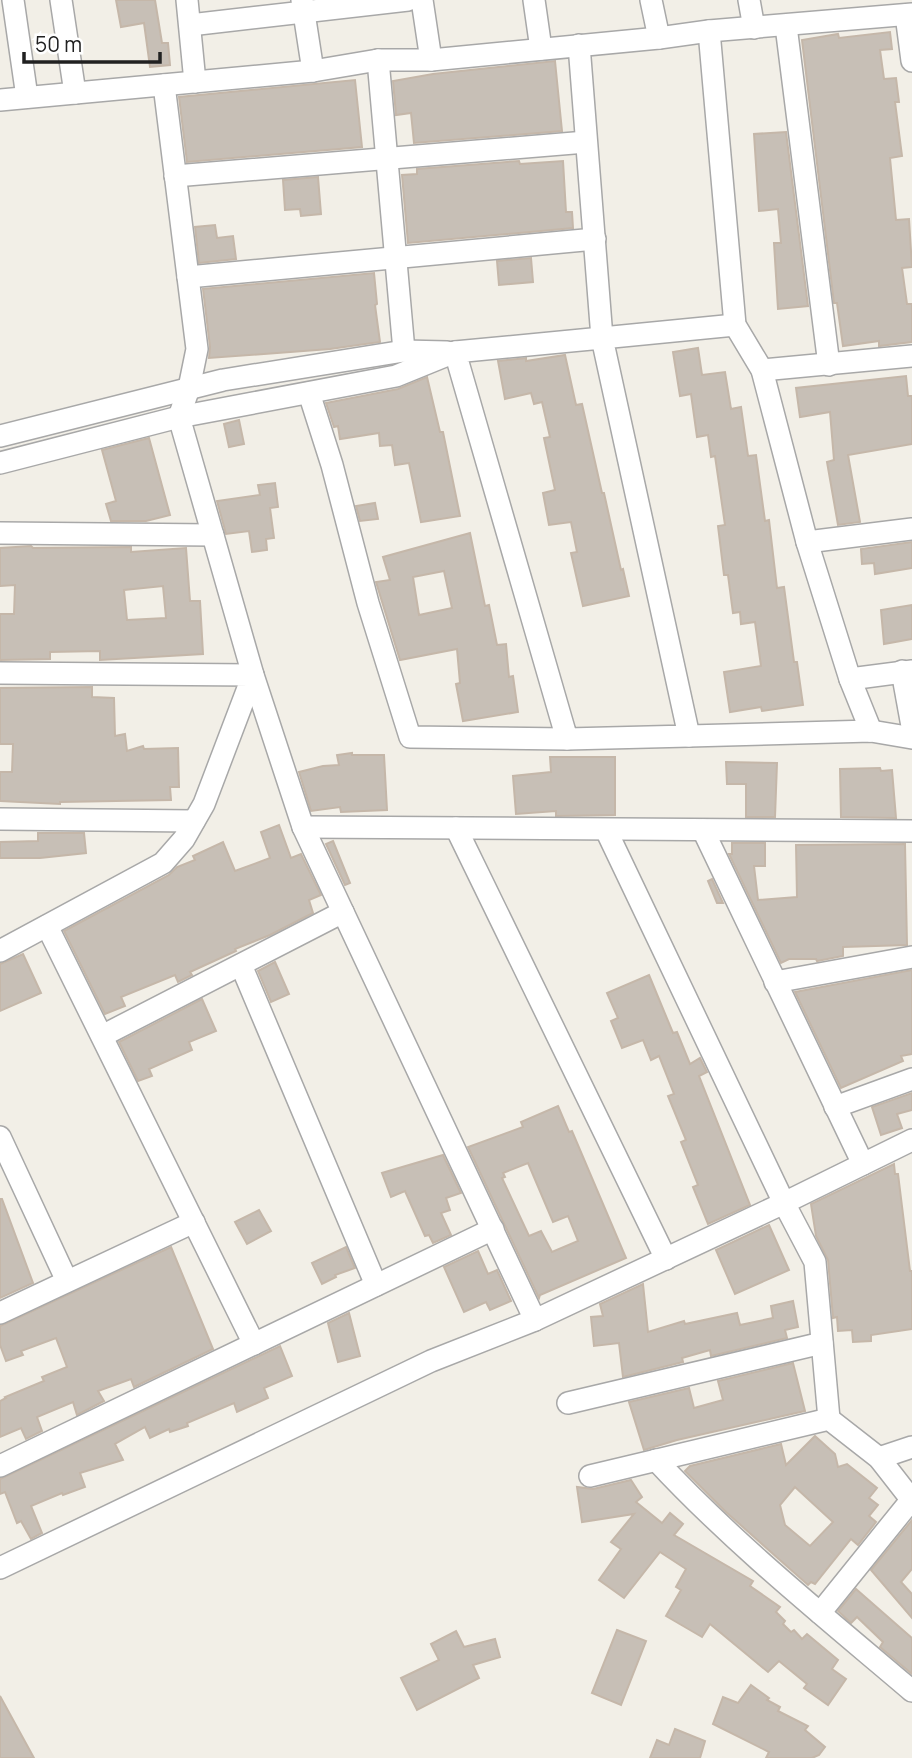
<svg xmlns="http://www.w3.org/2000/svg" width="912" height="1758" viewBox="0 0 912 1758" font-family="Manrope,sans-serif">
  <rect width="100%" height="100%" fill="#f2efe7"/>
  <g fill="#c7bfb6" stroke="#c5b7a9" stroke-width="2" fill-rule="evenodd">
    <polygon points="116,0 155,0 162,43 168,43 170,65 150,67 144,23 121,27"/>
    <polygon points="890,32 892,49 880,50 884,79 896,78 899,102 895,102 902,156 890,158 896,220 909,219 912,267 902,268 907,304 912,304 912,342 879,346 879,341 843,346 837,303 834,303 802,40 838,34 839,38"/>
    <polygon points="555,61 562,131 414,143 411,113 396,115 393,81 433,74"/>
    <polygon points="355,80 362,147 187,162 179,97"/>
    <polygon points="786,132 808,306 778,309 774,243 781,243 778,209 759,211 754,134"/>
    <polygon points="519,161 520,164 563,161 566,212 572,212 573,228 408,243 402,175 417,174 417,169"/>
    <polygon points="318,177 321,214 301,216 300,209 285,210 283,180"/>
    <polygon points="215,225 217,238 233,236 236,259 199,263 195,227"/>
    <polygon points="531,258 533,282 499,285 497,261"/>
    <polygon points="374,273 377,304 375,305 380,342 330,349 209,358 210,347 203,289"/>
    <polygon points="698,348 702,375 725,372 731,409 741,407 748,456 756,455 765,521 769,520 777,588 784,587 794,662 797,662 803,705 762,711 761,707 730,712 724,672 761,666 755,622 741,624 740,612 733,613 728,575 724,575 718,526 725,525 715,456 711,457 708,435 697,437 691,394 680,396 673,352"/>
    <polygon points="565,355 576,405 582,404 602,493 604,493 621,570 623,569 629,596 583,606 571,553 577,552 571,522 549,525 543,493 555,490 544,438 550,437 542,402 534,404 531,393 505,399 498,361 526,358 526,361"/>
    <polygon points="906,376 908,396 912,396 912,444 848,455 860,522 838,525 827,462 834,460 830,412 800,417 796,388"/>
    <polygon points="427,377 440,432 443,432 460,516 421,522 409,463 395,465 392,445 380,446 379,433 340,439 338,426 334,427 326,403 398,389"/>
    <polygon points="239,420 244,444 229,447 224,424"/>
    <polygon points="149,438 170,515 146,521 111,521 106,504 116,501 102,450"/>
    <polygon points="275,483 278,507 270,508 274,538 266,539 267,550 252,552 249,531 226,534 217,501 260,495 258,485"/>
    <polygon points="375,503 378,519 360,521 356,506"/>
    <path d="M470,533l15,73 4,-1 8,40 9,-1 3,33 4,-1 5,36 -55,9 -7,-37 4,-1 -3,-34 -57,11 -24,-78 14,-2 -7,-23zM444,571l8,37 -33,7 -6,-38z"/>
    <polygon points="912,542 912,568 875,574 874,563 862,564 861,549"/>
    <path d="M31,546l2,2 98,-1v5l55,-4 4,53h10l3,53 -103,6v-9l-50,1v7l-50,1v-46h14l1,-29 -15,1v-38zM163,586l3,32 -39,2 -3,-30z"/>
    <polygon points="912,605 912,639 884,644 881,610"/>
    <polygon points="92,687 92,697 114,698 115,736 125,734 127,751 143,746 144,749 178,748 179,787 170,787 171,800 60,802 60,804 0,801 0,772 12,772 13,744 0,744 0,688"/>
    <polygon points="352,753 352,755 384,755 387,810 341,812 340,807 311,811 299,772 323,766 339,765 337,755"/>
    <polygon points="550,757 615,757 615,815 556,816 556,811 516,814 513,776 551,772"/>
    <polygon points="726,762 777,763 775,817 746,817 746,784 727,784"/>
    <polygon points="880,768 881,771 892,770 896,818 841,817 840,769"/>
    <polygon points="279,825 291,858 301,854 321,895 309,900 313,913 270,935 235,949 236,951 190,972 192,975 178,982 175,975 121,997 125,1006 105,1014 64,931 169,875 177,867 195,860 193,856 223,842 235,871 270,858 261,832"/>
    <polygon points="38,833 84,833 86,853 40,858 0,858 0,842 38,841"/>
    <polygon points="333,841 350,883 345,885 326,844"/>
    <polygon points="732,843 765,843 765,866 754,866 758,900 797,897 796,845 905,844 907,945 843,947 843,956 817,961 816,959 789,959 781,963 729,854 732,854"/>
    <polygon points="712,879 723,903 717,903 708,881"/>
    <polygon points="23,954 41,993 0,1011 0,964"/>
    <polygon points="275,962 289,994 271,1002 258,971"/>
    <polygon points="912,970 912,1054 901,1056 903,1061 841,1088 795,992"/>
    <polygon points="649,975 673,1033 677,1032 690,1064 700,1058 707,1072 699,1076 750,1205 708,1224 693,1187 698,1185 681,1142 686,1140 668,1096 674,1094 659,1056 651,1060 643,1040 622,1048 611,1021 618,1018 607,993"/>
    <polygon points="202,999 216,1031 189,1042 192,1050 149,1069 152,1076 138,1081 119,1042"/>
    <polygon points="912,1093 912,1110 897,1114 902,1128 881,1135 872,1107"/>
    <path d="M558,1106l11,26 3,-1 54,127 -86,37 -1,3 -71,-151 55,-20 -2,-5zM528,1163l25,59 15,-6 10,25 -26,11 -11,-21 -12,5 -27,-58 3,-1 -2,-4z"/>
    <polygon points="443,1155 461,1193 446,1198 450,1210 441,1213 451,1235 433,1243 429,1235 425,1236 405,1191 391,1197 382,1173"/>
    <polygon points="894,1164 895,1174 898,1174 910,1271 912,1271 912,1329 871,1335 871,1341 853,1342 852,1330 838,1331 837,1317 833,1318 828,1260 816,1236 811,1204"/>
    <polygon points="0,1199 2,1199 33,1283 0,1298"/>
    <polygon points="259,1210 271,1231 247,1244 235,1222"/>
    <polygon points="769,1225 789,1270 735,1294 716,1250"/>
    <polygon points="171,1247 213,1349 134,1387 131,1379 98,1391 104,1401 77,1415 73,1402 37,1417 42,1431 26,1439 21,1428 0,1437 0,1401 6,1398 5,1397 44,1381 42,1377 67,1367 56,1338 21,1351 23,1355 6,1361 0,1345 0,1326"/>
    <polygon points="346,1247 355,1268 335,1275 336,1277 322,1284 312,1263"/>
    <polygon points="478,1251 488,1274 497,1270 511,1301 490,1310 486,1302 464,1312 444,1267"/>
    <polygon points="643,1284 648,1332 684,1321 685,1324 737,1313 740,1325 773,1318 771,1306 793,1301 798,1327 785,1330 787,1338 711,1356 710,1350 682,1358 683,1362 623,1377 619,1343 594,1346 591,1317 603,1316 600,1304"/>
    <polygon points="349,1313 360,1356 338,1362 328,1323"/>
    <polygon points="280,1346 292,1376 264,1388 268,1398 237,1412 234,1403 187,1423 188,1426 170,1432 169,1429 150,1438 145,1427 115,1444 123,1460 80,1473 85,1487 63,1495 62,1493 31,1506 42,1533 31,1539 21,1521 17,1523 5,1492 0,1494 0,1479"/>
    <polygon points="793,1363 805,1411 677,1440 644,1450 629,1402 689,1388 694,1408 723,1400 718,1381"/>
    <path d="M815,1436l20,18 3,13 9,-3 30,24 -8,10 9,7 -9,11 7,6 -18,23 -7,-6 -36,45 -4,-2 -3,3 -82,-73 -41,-41 5,-5 91,-22 5,21zM795,1487l38,35 -23,24 -25,-21 -5,-20z"/>
    <polygon points="631,1480 642,1497 636,1502 662,1523 670,1513 683,1524 674,1535 753,1581 750,1586 780,1607 776,1612 785,1621 783,1624 791,1632 794,1630 802,1639 807,1634 838,1660 832,1669 846,1679 828,1705 804,1688 807,1684 779,1661 768,1672 710,1624 702,1637 666,1616 681,1590 676,1587 686,1569 660,1552 624,1598 599,1580 621,1549 611,1542 634,1514 582,1522 577,1487 593,1489"/>
    <polygon points="912,1520 912,1569 901,1582 912,1594 912,1618 871,1570"/>
    <polygon points="856,1589 912,1638 912,1674 880,1647 883,1642 857,1617 851,1623 838,1611"/>
    <polygon points="617,1630 646,1641 621,1705 592,1693"/>
    <polygon points="456,1631 464,1647 495,1639 500,1657 473,1665 479,1678 417,1710 401,1678 439,1660 431,1644"/>
    <polygon points="751,1685 769,1698 767,1700 780,1707 778,1711 808,1726 805,1730 825,1747 819,1755 812,1758 766,1758 769,1752 713,1724 723,1697 738,1703"/>
    <polygon points="0,1696 34,1758 0,1758"/>
    <polygon points="675,1729 705,1741 700,1758 650,1758 657,1740 669,1745"/>
  </g>
  <g fill="none" stroke-linecap="round" stroke-linejoin="round">
    <g stroke="#a8a8a8" stroke-width="24">
      <g id="minor">
        <polyline points="13,0 27,97"/>
        <polyline points="61,0 75,93"/>
        <polyline points="187,0 195,82"/>
        <polyline points="302,0 313,71"/>
        <polyline points="422,0 431,60"/>
        <polyline points="534,0 541,49"/>
        <polyline points="651,0 659,38"/>
        <polyline points="749,0 754,28"/>
        <polyline points="906,15 912,61"/>
        <polyline points="190,25 408,0"/>
        <polyline points="786,26 829,365"/>
        <polyline points="709,31 735,325 762,370 807,542 850,679 912,671"/>
        <polyline points="579,45 602,338 455,352 567,739 689,736 602,338 735,325"/>
        <polyline points="378,60 404,351"/>
        <polyline points="164,85 197,349 189,388 179,417 253,675 303,827 535,1320"/>
        <polyline points="0,100 313,71 378,60 431,60 659,38 709,31 912,14"/>
        <polyline points="175,176 586,142"/>
        <polyline points="188,277 595,239"/>
        <polyline points="762,370 912,356"/>
        <polyline points="309,393 332,465 368,603 410,737 567,739"/>
        <polyline points="0,436 223,380 404,351 447,352"/>
        <polyline points="0,463 179,417 396,376 455,352"/>
        <polyline points="0,533 213,535"/>
        <polyline points="807,542 912,529"/>
        <polyline points="902,671 912,726"/>
        <polyline points="0,673 253,675 204,804 184,839 163,863 0,951"/>
        <polyline points="850,679 871,731"/>
        <polyline points="689,736 871,731 912,738"/>
        <polyline points="0,819 194,821"/>
        <polyline points="303,827 912,831"/>
        <polyline points="456,828 666,1259"/>
        <polyline points="606,830 784,1203 815,1262 829,1419"/>
        <polyline points="703,830 863,1164"/>
        <polyline points="47,926 254,1344"/>
        <polyline points="241,965 376,1285"/>
        <polyline points="775,982 912,957"/>
        <polyline points="102,1036 343,912"/>
        <polyline points="835,1107 912,1079"/>
        <polyline points="0,1137 67,1281"/>
        <polyline points="0,1313 194,1222"/>
        <polyline points="568,1403 822,1343"/>
        <polyline points="879,1458 912,1447"/>
        <path d="M656,1460c78,84 169,157 256,231"/>
        <polyline points="0,1466 493,1229"/>
        <polyline points="590,1476 829,1419 879,1458 911,1499"/>
        <polyline points="0,1568 431,1361 535,1320 784,1203 912,1140"/>
        <polyline points="820,1613 912,1499"/>
      </g>
    </g>
    <use href="#minor" stroke="#fff" stroke-width="21"/>
  </g>
  <path d="M24 52v10h136v-10" fill="none" stroke="#212121" stroke-width="3.5"/>
  <text x="35" y="52" font-size="21" fill="#212121" stroke="#ffffff" stroke-width="5" paint-order="stroke">50 m</text>
</svg>
